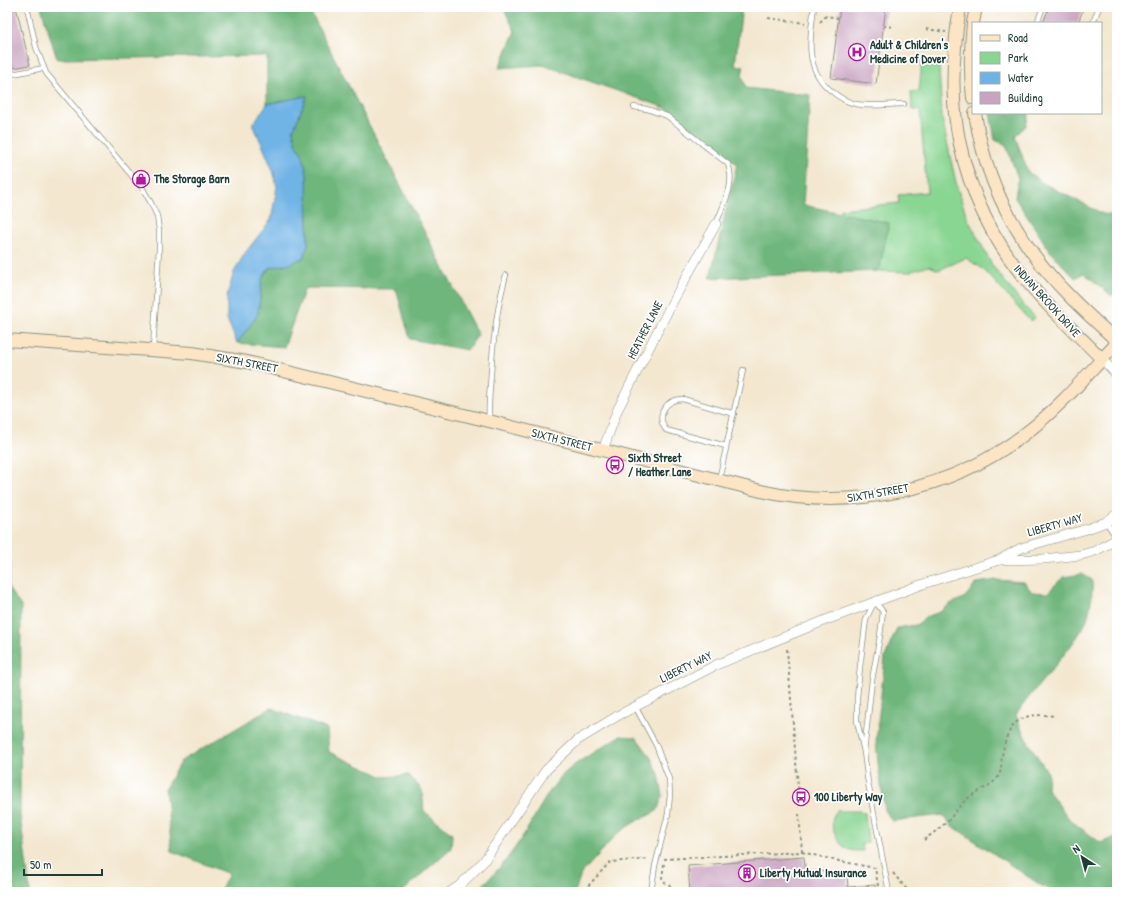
<svg xmlns="http://www.w3.org/2000/svg" width="1124" height="899" viewBox="0 0 1124 899" font-family="'Patrick Hand',sans-serif">
  <rect width="100%" height="100%" fill="#fff"/>
  <filter id="ink" filterUnits="userSpaceOnUse"><feTurbulence type="fractalNoise" baseFrequency=".025" numOctaves="2"/><feDisplacementMap in="SourceGraphic" scale="8" xChannelSelector="R" yChannelSelector="G"/><feConvolveMatrix kernelMatrix="1 2 1 2 8 2 1 2 1" color-interpolation-filters="sRGB"/></filter>
  <filter id="wash" filterUnits="userSpaceOnUse"><feTurbulence type="fractalNoise" baseFrequency=".012" numOctaves="4" result="noise"/><feDisplacementMap in="SourceGraphic" scale="16" xChannelSelector="R" yChannelSelector="G"/><feGaussianBlur stdDeviation="0.9" result="paint"/><feColorMatrix in="noise" values="0 0 0 0 0 0 0 0 0 0 0 0 0 0 0 0 0 1.4 0 .05"/><feComposite in="paint" operator="in"/></filter>
  <g filter="url(#wash)">
    <rect width="100%" height="100%" fill="#f3e7cf"/>
    <g fill="#89d592" stroke="#548963">
      <polygon points="922,61 939,67 942,119 957,187 967,217 992,265 1023,305 1035,317 1031,322 985,271 966,258 939,270 929,266 908,272 879,271 889,223 841,213 841,209 899,203 898,195 927,192 920,110 912,110 911,92 919,91"/>
      <path d="M837,811h23l5,2 3,29 -6,2 1,7c-6,0 -11,0 -16,-2 -11,-7 -21,-28 -10,-38z"/>
    </g>
    <g fill="#6eb67c" stroke="#467a58">
      <polygon points="41,7 308,7 478,335 467,350 410,339 396,289 305,288 284,347 237,343 258,314 262,279 269,268 288,264 303,258 308,244 307,175 303,156 296,144 293,131 307,96 267,104 267,56 57,59"/>
      <polygon points="503,7 742,7 735,65 744,66 742,75 746,88 810,95 803,205 889,223 879,271 710,278 737,164 666,108 543,65 499,68 515,31"/>
      <polygon points="990,113 1029,113 1026,126 1015,136 1028,172 1043,183 1103,214 1117,215 1117,291 1112,296 1084,273 1075,278 1052,254 1015,198 1018,178 1006,145 995,140"/>
      <polygon points="7,524 10,563 8,588 21,606 20,815 30,892 7,892"/>
      <path d="M1082,574l10,6c1,13 -2,37 -9,48 -19,31 -47,57 -67,87l9,22 23,36 -1,16 23,31 31,23 16,-7v56h-63l-12,-6 -91,-61 -8,-10 -51,6 -7,-11 -6,-38 -3,-30 9,-85 12,-29 19,-3 12,-9 12,-4 12,-9 12,-5 13,-15 19,-3 28,2 8,10 15,1 16,-16z"/>
      <polygon points="271,708 327,729 329,752 384,777 409,775 422,790 424,811 452,834 451,848 402,892 219,892 229,874 172,851 165,788 181,761"/>
      <path d="M620,736l16,1 14,19 9,18 4,22 -6,15 -24,12 -16,11 -36,40 -6,18h-100c21,-18 37,-38 51,-61 12,-19 25,-47 42,-61 14,-12 36,-23 52,-34z"/>
    </g>
    <polygon fill="#6fb3e5" stroke="#47788c" points="307,96 293,131 296,144 303,156 307,175 308,244 303,258 288,264 269,268 262,279 258,314 237,343 227,319 227,296 234,272 245,253 271,220 277,187 273,170 253,124 267,104"/>
    <g id="blocks">
      <g fill="#c9a3c0">
        <polygon points="7,7 16,7 30,65 7,69"/>
        <polygon points="840,7 886,7 876,84 831,78"/>
        <polygon points="1049,7 1084,7 1078,23 1043,23"/>
        <polygon points="804,857 806,875 810,871 842,872 841,876 847,876 848,887 875,885 876,892 690,892 688,866"/>
      </g>
    </g>
  </g>
  <g filter="url(#ink)">
    <use href="#blocks" fill-opacity="0" stroke="#899282" stroke-width="1"/>
    <g fill="none" stroke-linecap="round" stroke-linejoin="round">
      <g stroke="#899282" stroke-width="6">
        <g id="lane">
          <polyline points="27,7 36,47 46,73 143,189 151,203 157,216 159,230 159,249 153,350"/>
          <path d="M814,7c-4,30 -10,60 15,82 8,7 16,13 27,15 15,3 32,0 48,0"/>
          <polyline points="1037,23 1043,7"/>
          <polyline points="1093,23 1099,7"/>
          <polyline points="7,75 44,68"/>
          <path d="M634,107l13,2 20,7 61,48c8,21 -5,41 -12,60"/>
          <path d="M489,420c-1,-16 1,-31 2,-47 2,-33 6,-66 15,-98"/>
          <path d="M726,446l-60,-16c-11,-15 0,-31 17,-31l51,15"/>
          <polyline points="719,480 743,370"/>
          <polyline points="1106,522 1117,538"/>
          <polyline points="635,706 656,745 669,779 670,795 668,814 655,866 651,892"/>
          <polyline points="864,752 872,680 880,636 883,612 875,601 866,619 860,667 857,697 857,721 864,752 868,783 889,892"/>
        </g>
      </g>
      <g stroke="#899282" stroke-width="10">
        <g id="street">
          <polyline points="1102,359 1117,375"/>
          <polyline points="603,450 617,411 628,389 673,301 716,224"/>
          <polyline points="999,560 1043,559 1081,555 1095,551 1117,539"/>
          <polyline points="450,892 459,886 484,861 546,770 578,740 619,715 716,665 826,620 926,583 999,560 1021,548 1087,529 1106,522 1117,514"/>
        </g>
      </g>
      <g stroke="#899282" stroke-width="14">
        <g id="secondary">
          <path d="M960,7c-6,37 -9,78 -4,115 7,51 28,103 59,144 25,34 57,63 87,93"/>
          <path d="M973,23c-3,26 -3,50 0,75"/>
          <polyline points="973,23 976,7"/>
          <path d="M975,113c7,48 26,95 54,135 24,35 57,65 88,93"/>
          <path d="M7,340l185,13 55,9 242,59 272,70c90,21 193,-1 265,-58 34,-26 62,-59 91,-90"/>
        </g>
      </g>
      <g stroke="#899282" stroke-width="2" stroke-dasharray="3 3" stroke-linecap="butt">
        <polyline points="768,18 805,23"/>
        <polyline points="820,22 826,16 838,18"/>
        <polyline points="883,26 894,27"/>
        <polyline points="926,29 946,32"/>
        <polyline points="787,649 799,799"/>
        <path d="M924,840c8,-6 16,-12 24,-19 6,-7 11,-15 18,-21 9,-9 24,-12 32,-23 4,-6 3,-14 4,-21 6,-36 19,-44 54,-40"/>
        <polyline points="802,852 834,860 875,868 879,892"/>
        <polyline points="664,859 802,852 799,814"/>
        <polyline points="664,864 662,878 666,884 671,886"/>
        <polyline points="893,873 909,892"/>
        <polyline points="587,892 589,885 610,862 649,859"/>
      </g>
      <use href="#lane" stroke="#fff" stroke-width="4.5"/>
      <use href="#street" stroke="#fff" stroke-width="9"/>
      <use href="#secondary" stroke="#fce5c4" stroke-width="12"/>
    </g>
  </g>
  <defs>
    <g id="hospital-ring" transform="scale(0.9)"><circle r="9.5" fill="#fff" stroke="#b5179e" stroke-width="1.5"/><path d="M-5-5h3v3.5h4V-5h3V5h-3V1.5h-4V5h-3Z" fill="#b5179e"/></g>
    <g id="shop-ring" transform="scale(0.9)"><circle r="9.5" fill="#fff" stroke="#b5179e" stroke-width="1.5"/><path d="M-5-2.5h2.3a2.7 3.5 0 0 1 5.4 0H5L5.5 6h-11ZM-1.5-2.5h3a1.5 2.3 0 0 0-3 0Z" fill="#b5179e"/></g>
    <g id="bus-ring" transform="scale(0.9)"><circle r="9.5" fill="#fff" stroke="#b5179e" stroke-width="1.5"/><path d="M-5-6H5V4H4V6H2V4H-2V6H-4V4H-5ZM-3.5-4V0h7V-4ZM-3.5 1.2v1.5H-2V1.2ZM2 1.2v1.5H3.5V1.2Z" fill="#b5179e"/></g>
    <g id="building-ring" transform="scale(0.9)"><circle r="9.5" fill="#fff" stroke="#b5179e" stroke-width="1.5"/><path d="M-4-6H4V6H1V3H-1V6H-4ZM-2.5-4.3h1.7v1.8h-1.7ZM.8-4.3h1.7v1.8H.8ZM-2.5-1h1.7V.8h-1.7ZM.8-1h1.7V.8H.8Z" fill="#b5179e"/></g>
  </defs>
  <g fill-rule="evenodd">
    <use href="#hospital-ring" x="857" y="52"/>
    <use href="#shop-ring" x="141" y="179"/>
    <use href="#bus-ring" x="615" y="465"/>
    <use href="#bus-ring" x="801" y="797"/>
    <use href="#building-ring" x="747" y="873"/>
  </g>
  <g text-anchor="middle" stroke-width="3.5" stroke-linejoin="round" paint-order="stroke">
    <g font-size="12" font-weight="bold" fill="#1f3d34" stroke="#fff" text-anchor="start">
      <text x="870" y="49">Adult &amp; Children's<tspan x="870" dy="14">Medicine of Dover</tspan></text>
      <text x="154" y="183">The Storage Barn</text>
      <text x="628" y="462">Sixth Street<tspan x="628" dy="14">/ Heather Lane</tspan></text>
      <text x="814" y="801">100 Liberty Way</text>
      <text x="760" y="877">Liberty Mutual Insurance</text>
    </g>
    <g font-size="12" fill="#1f3d34" stroke="#fff">
      <text transform="translate(1047 301) rotate(48)" y="4">INDIAN BROOK DRIVE</text>
      <text transform="translate(645 330) rotate(-63)" y="4">HEATHER LANE</text>
      <text transform="translate(247 363) rotate(11)" y="4">SIXTH STREET</text>
      <text transform="translate(562 440) rotate(14)" y="4">SIXTH STREET</text>
      <text transform="translate(878 493) rotate(-10)" y="4">SIXTH STREET</text>
      <text transform="translate(1055 525) rotate(-16)" y="4">LIBERTY WAY</text>
      <text transform="translate(686 667) rotate(-26)" y="4">LIBERTY WAY</text>
    </g>
  </g>
  <rect width="1124" height="899" fill="none" stroke="#fff" stroke-width="24"/>
  <rect x="972" y="22" width="130" height="92" fill="#ffffff" stroke="#a5b1ae"/>
  <rect x="980" y="35" width="20" height="6" fill="#fce5c4" stroke="#a5b1ae"/>
  <text x="1008" y="42" font-size="12" fill="#1f3d34">Road</text>
  <rect x="980" y="52" width="20" height="12" fill="#89d592" stroke="#a5b1ae"/>
  <text x="1008" y="62" font-size="12" fill="#1f3d34">Park</text>
  <rect x="980" y="72" width="20" height="12" fill="#6fb3e5" stroke="#a5b1ae"/>
  <text x="1008" y="82" font-size="12" fill="#1f3d34">Water</text>
  <rect x="980" y="92" width="20" height="12" fill="#c9a3c0" stroke="#a5b1ae"/>
  <text x="1008" y="102" font-size="12" fill="#1f3d34">Building</text>
  <g transform="translate(1082 857) rotate(324)" stroke="#ffffff" stroke-width="3" paint-order="stroke">
  <path d="M0-3L7 15L0 10L-7 15Z" fill="#1f3d34"/>
  <text y="-6" font-size="11" font-weight="bold" text-anchor="middle" fill="#1f3d34">N</text>
  </g>
  <path d="M24 869v6h78v-6" fill="none" stroke="#1f3d34" stroke-width="2"/>
  <text x="30" y="869" font-size="12" fill="#1f3d34" stroke="#ffffff" stroke-width="3" paint-order="stroke">50 m</text>
</svg>
